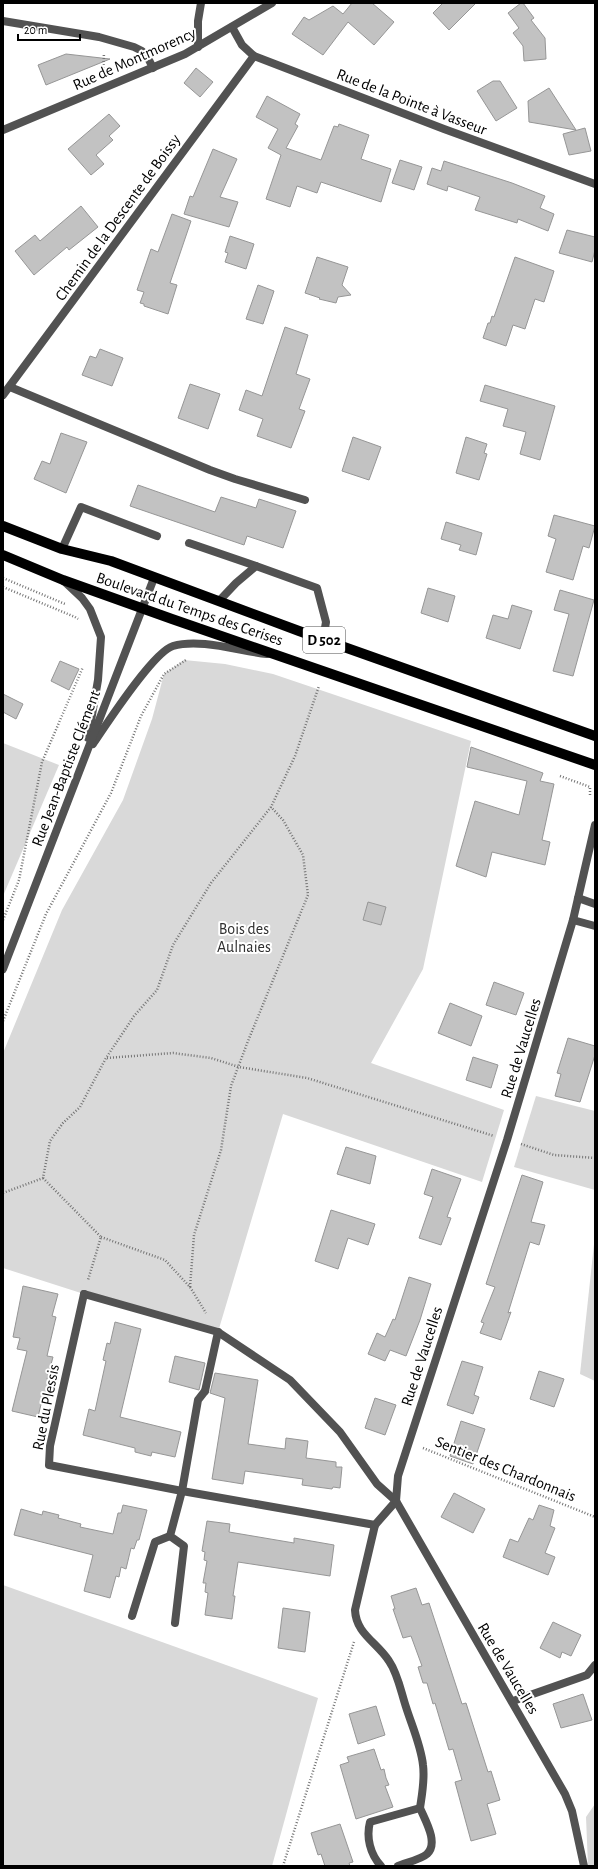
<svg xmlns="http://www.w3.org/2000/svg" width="598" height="1869" viewBox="0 0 598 1869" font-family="'Alegreya Sans',sans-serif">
  <rect width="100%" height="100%" fill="#fff"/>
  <g fill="#d9d9d9">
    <polygon points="184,660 225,664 273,674 471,741 423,969 371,1063 504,1110 482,1182 283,1114 218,1332 84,1294 3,1268 3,1053 62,910 123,800 152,719 164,674"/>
    <polygon points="3,743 59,765 3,896"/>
    <polygon points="536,1096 595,1111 595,1190 514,1167"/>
    <polygon points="595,1235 595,1381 580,1374"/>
    <polygon points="3,1585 318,1698 272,1866 3,1866"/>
    <polygon points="595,1804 595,1866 588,1866 586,1817"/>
  </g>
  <g fill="#c2c2c2" stroke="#969696">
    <polygon points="352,3 372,3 394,22 374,45 348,22 323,55 292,34 304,17 309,20 333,6 343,14"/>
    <polygon points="443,3 476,3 449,30 433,13"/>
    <polygon points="521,3 523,3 534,18 531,20 545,38 546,59 524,61 523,46 513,33 519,28 508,13"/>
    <polygon points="66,54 110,59 46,85 38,65"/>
    <polygon points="196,68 213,82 200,97 184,83"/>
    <polygon points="493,81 500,81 517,108 496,121 477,91"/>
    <polygon points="549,88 576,130 529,122 528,101"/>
    <polygon points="267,96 300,114 295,124 298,126 286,148 321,160 334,126 338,127 339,124 369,135 361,159 391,169 381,202 321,182 317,193 297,186 290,207 266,199 281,155 268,148 278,129 256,117"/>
    <polygon points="109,114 120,126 109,136 113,140 96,155 104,164 91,175 68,149"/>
    <polygon points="585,128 591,151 569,155 563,134"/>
    <polygon points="213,149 237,159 220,197 238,202 229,227 184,214 190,196 193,197"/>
    <polygon points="400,160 422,167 414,190 392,183"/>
    <polygon points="444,161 512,183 545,196 540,208 554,214 548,231 518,219 517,223 475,210 480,197 448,186 447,191 427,184 432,168 441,171"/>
    <polygon points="81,206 98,227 69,250 67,247 34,275 15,251 35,235 40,241"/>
    <polygon points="172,214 191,221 170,283 177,285 168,314 144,306 144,304 140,303 144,292 137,290 151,249 158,252"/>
    <polygon points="567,230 595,237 595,250 592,262 559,253"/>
    <polygon points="230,236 254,244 246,269 225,262 228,253 225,252"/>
    <polygon points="317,257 348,267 342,285 351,295 338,297 336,303 319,299 320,298 305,293"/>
    <polygon points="515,257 554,271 544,302 535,299 525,329 513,325 506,346 483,338 488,323 490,323 492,316 494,317"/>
    <polygon points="258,285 274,291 263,324 246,319"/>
    <polygon points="285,327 308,335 296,374 310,379 299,409 305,411 291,448 257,436 263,419 239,410 246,390 262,396"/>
    <polygon points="100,349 123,358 112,386 82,375 90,356 96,358"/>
    <polygon points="190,384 220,394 208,429 178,418"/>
    <polygon points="485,385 555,406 540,460 520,454 526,432 503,426 508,409 480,401"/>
    <polygon points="61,433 87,442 66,493 34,479 42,461 50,464"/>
    <polygon points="353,437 381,447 369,480 342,471"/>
    <polygon points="466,437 487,444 484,453 487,454 479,480 456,473"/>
    <polygon points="138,485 215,512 221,497 256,508 259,499 296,511 283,548 247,536 244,545 130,506"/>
    <polygon points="554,515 595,526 589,548 583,546 573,580 546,572 556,539 548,536"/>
    <polygon points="446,522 482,533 476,555 459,550 461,545 441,539"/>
    <polygon points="428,588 455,596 448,622 421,613"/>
    <polygon points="560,590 594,600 573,676 553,671 569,614 554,610"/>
    <polygon points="512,605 532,611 520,649 486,638 493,615 508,619"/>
    <polygon points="60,661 79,669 69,690 51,681"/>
    <polygon points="3,694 23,704 16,719 3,712"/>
    <polygon points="471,747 543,773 540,781 554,784 542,840 550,842 545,865 492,852 486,877 456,866 475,801 519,815 527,781 467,767"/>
    <polygon points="368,902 386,907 381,925 363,920"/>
    <polygon points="494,982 524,993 516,1015 486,1005"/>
    <polygon points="450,1003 482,1016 471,1046 438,1033"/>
    <polygon points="568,1038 595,1046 595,1055 580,1102 555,1096 561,1074 557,1073"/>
    <polygon points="473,1057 498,1065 491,1088 466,1080"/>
    <polygon points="346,1147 376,1156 370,1184 337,1174"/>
    <polygon points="432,1169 461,1179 447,1217 451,1218 441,1245 419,1238 433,1197 424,1194"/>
    <polygon points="522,1175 543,1182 531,1222 545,1225 539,1245 530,1242 508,1313 511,1312 501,1340 480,1333 484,1323 481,1322 495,1287 486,1284"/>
    <polygon points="331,1210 375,1224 368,1245 348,1238 338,1269 315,1261"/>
    <polygon points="409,1277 431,1284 420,1320 406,1356 390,1350 385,1361 368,1354 377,1333 385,1337 393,1319 395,1320"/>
    <polygon points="23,1286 58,1294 52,1316 56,1317 47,1356 53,1357 47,1379 51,1380 47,1396 43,1396 38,1417 12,1411 27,1351 17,1349 20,1338 13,1337"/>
    <polygon points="115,1322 141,1329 120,1417 181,1432 175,1457 152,1452 151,1456 135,1452 135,1448 83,1435 89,1409 95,1411 106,1361 103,1360 107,1343 110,1344"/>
    <polygon points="175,1356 205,1363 199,1390 169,1382"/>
    <polygon points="462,1361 483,1367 474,1395 479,1397 473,1414 447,1405"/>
    <polygon points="539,1371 564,1379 554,1407 530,1399"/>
    <polygon points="215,1373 258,1380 248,1444 285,1449 286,1438 308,1441 306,1458 336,1462 336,1467 342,1467 340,1488 333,1487 332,1489 302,1485 303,1479 245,1471 243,1484 212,1479 225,1398 210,1393"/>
    <polygon points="375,1398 396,1405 385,1435 365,1428"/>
    <polygon points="461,1421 485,1429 473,1464 450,1456"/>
    <polygon points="454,1493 485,1509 473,1533 441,1517"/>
    <polygon points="123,1505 147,1510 139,1540 137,1540 134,1549 131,1548 126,1569 121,1567 119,1577 116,1576 110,1598 84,1591 93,1555 14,1535 21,1509 42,1515 43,1511 59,1515 58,1518 81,1524 80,1527 113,1534 118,1513 121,1513"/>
    <polygon points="539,1505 554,1510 550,1526 555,1528 545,1553 555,1557 548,1575 503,1557 510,1539 518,1542 529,1518 533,1520"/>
    <polygon points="207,1521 230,1524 229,1532 294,1543 294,1538 334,1545 330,1576 238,1562 233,1596 235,1596 232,1619 205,1615 208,1593 205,1592 206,1583 203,1583 207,1561 204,1560 205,1552 202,1551"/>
    <polygon points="416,1588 422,1605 429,1603 462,1704 466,1703 488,1772 491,1771 500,1800 487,1804 496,1834 471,1841 455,1782 462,1780 453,1749 449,1750 435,1703 433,1704 427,1683 423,1683 418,1667 422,1666 411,1636 403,1638 393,1609 395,1609 391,1596"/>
    <polygon points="283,1608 310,1612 305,1652 278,1648"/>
    <polygon points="553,1622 581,1635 571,1656 562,1652 560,1658 540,1648"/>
    <polygon points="583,1694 592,1720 561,1728 553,1704"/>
    <polygon points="376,1706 385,1735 358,1744 349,1714"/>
    <polygon points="374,1749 381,1770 384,1769 386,1778 389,1785 385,1786 393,1807 356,1819 340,1765 349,1762 347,1757"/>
    <polygon points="340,1824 353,1862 349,1863 350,1866 325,1866 321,1854 318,1855 311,1833"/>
  </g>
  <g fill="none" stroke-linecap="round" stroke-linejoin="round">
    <g stroke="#747474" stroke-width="2.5" stroke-dasharray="1 2" stroke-linecap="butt">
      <polyline points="103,74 104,53"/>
      <polyline points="3,578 65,604"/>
      <polyline points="3,587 75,617 78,619"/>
      <polyline points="560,776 590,787 590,796"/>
      <polyline points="3,920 19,880 42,762 83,667"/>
      <polyline points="3,1021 46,914 111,793 141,716 164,674 186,660"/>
      <polyline points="107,1058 173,1053 211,1058 239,1067 307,1078 494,1136"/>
      <polyline points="521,1144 554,1155 595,1158"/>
      <polyline points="43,1178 101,1237 88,1280"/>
      <polyline points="3,1193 43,1178 50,1141 63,1123 80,1107 106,1058 134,1016 157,990 173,945 211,883 271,807 295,756 319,686"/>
      <polyline points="101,1237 165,1260 190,1287 206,1313"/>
      <polyline points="190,1287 194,1235 221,1150 231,1086 248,1041 308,895 303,855 283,820 271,807"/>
      <polyline points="423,1448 595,1517"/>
      <polyline points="283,1866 354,1642"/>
    </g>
    <g stroke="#525252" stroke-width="8">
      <polyline points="10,387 210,470 235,479 305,500"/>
      <polyline points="189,543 256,566"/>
      <polyline points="62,549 81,507 157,536"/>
      <polyline points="219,601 236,583 256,566 317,588 326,622 323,640"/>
      <polyline points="578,898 595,904"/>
      <polyline points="84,1294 218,1332 290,1380 340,1432 377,1484 396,1501"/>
      <polyline points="205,1391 218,1332"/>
    </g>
    <g stroke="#525252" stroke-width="8">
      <polyline points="3,21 99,37 134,47 142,51 148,58 153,68"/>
      <polyline points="232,27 242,45 254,56 444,129 595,184"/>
      <polyline points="198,47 198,21 201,3"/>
      <polyline points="3,130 185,54 272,3"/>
      <polyline points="3,395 254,56"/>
      <polyline points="64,581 82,598 90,609 101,637 98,680 88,738"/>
      <path d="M93,744c13,-19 60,-92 80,-98 27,-8 66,5 94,8"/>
      <polyline points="573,920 595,926"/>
      <polyline points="3,969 154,578"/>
      <polyline points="84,1294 50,1446 49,1465 182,1491 375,1525"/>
      <path d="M396,1501l-21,24 -20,85c1,24 22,32 34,51 9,13 12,31 17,46 6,19 15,39 17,58 2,15 -1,29 -3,43"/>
      <polyline points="132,1616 155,1542 170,1536"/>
      <polyline points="175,1623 184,1546 170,1536 182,1491 198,1400 205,1391"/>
      <polyline points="513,1701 587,1675 595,1665"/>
      <path d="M381,1866c-11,-12 -15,-29 -11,-44l50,-14c5,12 19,35 7,46 -5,5 -22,9 -29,12"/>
      <polyline points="584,1866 572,1811 565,1794 396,1501 398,1476 507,1140 573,920 595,825"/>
    </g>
    <g stroke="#000" stroke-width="10">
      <polyline points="3,526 62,549 111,561 299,631 595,736"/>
      <polyline points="3,555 63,580 172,619 595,765"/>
    </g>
  </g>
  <g text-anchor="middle" stroke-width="4" stroke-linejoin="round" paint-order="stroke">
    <rect fill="#fff" stroke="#4c4c4c" stroke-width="1" x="303" y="627" width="42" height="26" rx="3"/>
    <g font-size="15" font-weight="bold" fill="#000">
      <text x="324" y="645">D 502</text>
    </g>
    <g font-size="16" fill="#000" stroke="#fff">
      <text transform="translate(134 58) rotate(-24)" y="6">Rue de Montmorency</text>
      <text transform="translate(412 101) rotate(21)" y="6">Rue de la Pointe à Vasseur</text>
      <text transform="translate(117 217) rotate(-54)" y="6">Chemin de la Descente de Boissy</text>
      <text transform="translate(190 608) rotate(19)" y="6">Boulevard du Temps des Cerises</text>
      <text transform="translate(65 768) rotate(-69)" y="6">Rue Jean-Baptiste Clément</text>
      <text transform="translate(520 1048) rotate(-73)" y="6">Rue de Vaucelles</text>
      <text transform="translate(421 1356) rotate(-72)" y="6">Rue de Vaucelles</text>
      <text transform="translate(45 1407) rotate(-79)" y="6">Rue du Plessis</text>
      <text transform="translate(506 1468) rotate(22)" y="6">Sentier des Chardonnais</text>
      <text transform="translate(509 1668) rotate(59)" y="6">Rue de Vaucelles</text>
    </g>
    <g font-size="16" fill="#303030" stroke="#fff">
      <text x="244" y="934">Bois des<tspan x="244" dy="18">Aulnaies</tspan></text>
    </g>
  </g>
  <rect width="598" height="1869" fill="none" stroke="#000000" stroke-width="8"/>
  <path d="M18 34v6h62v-6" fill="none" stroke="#000000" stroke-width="2"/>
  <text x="24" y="34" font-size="12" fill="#000000" stroke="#ffffff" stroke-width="3" paint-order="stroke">20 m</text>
</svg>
